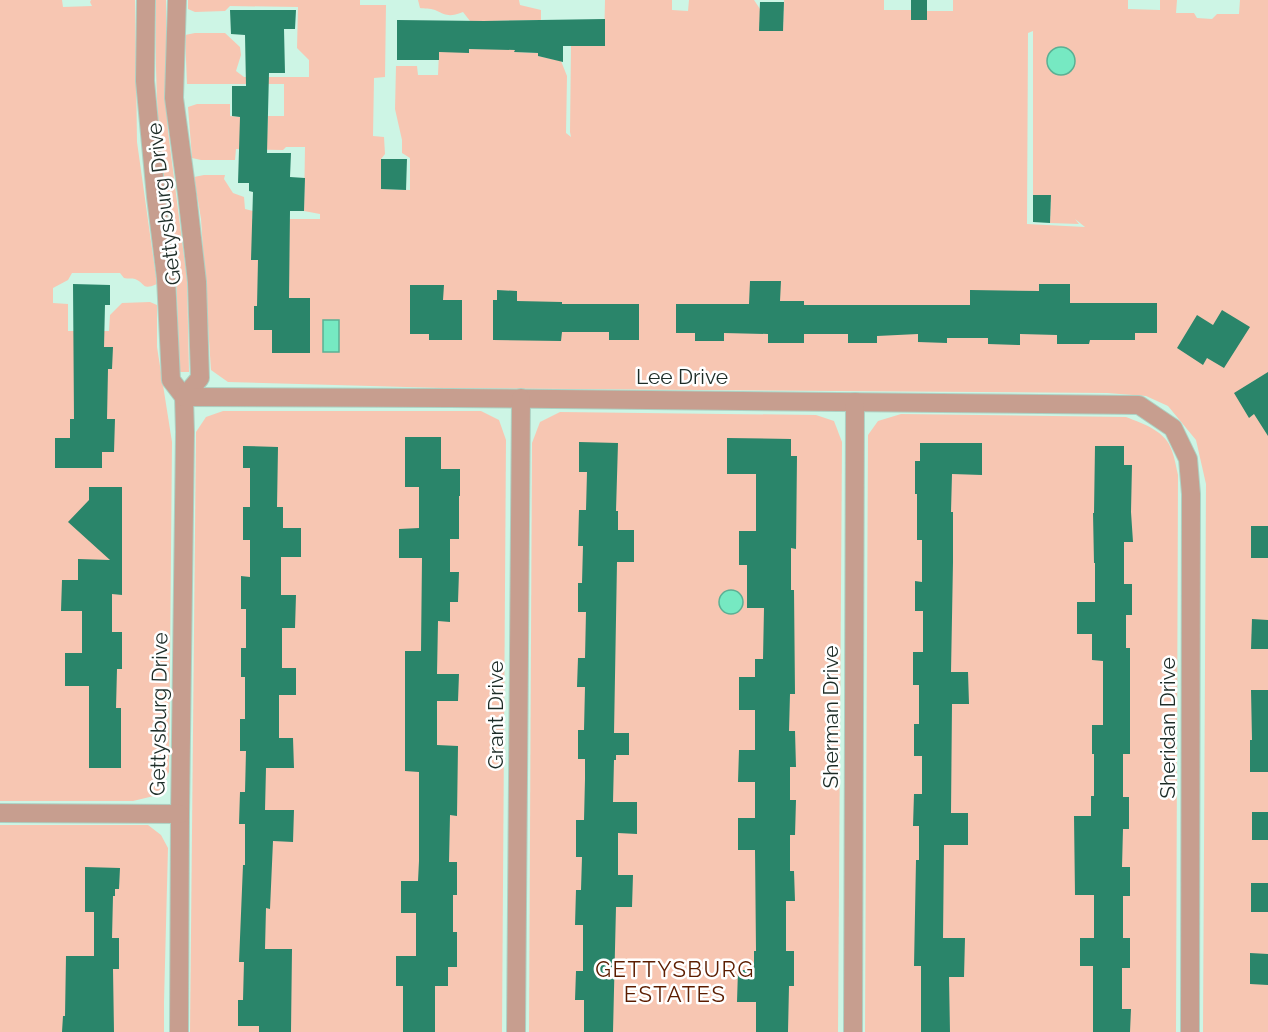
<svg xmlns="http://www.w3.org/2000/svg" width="1268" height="1032" viewBox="0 0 1268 1032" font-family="Raleway,sans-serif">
  <rect width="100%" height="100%" fill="#cdf5e5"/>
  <g fill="#f7c6b2" fill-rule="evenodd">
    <path d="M0,0h62l1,7 29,-1 -2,-4 1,-2h44l2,142 20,142c-16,7 -11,-1 -22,-5 -3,-1 -7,0 -11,-1l-4,-5h-48l-4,7 -15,8v15l15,1v27h41l1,-16 12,-12 28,-1 7,3v42l15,95 -3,330 -11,23 -25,6h-133z"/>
    <path d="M156,0h10v95l2,36 19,149 2,92h-9c-2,-36 -2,-71 -5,-106 -3,-37 -11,-73 -14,-110 -5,-52 -6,-104 -5,-156z"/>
    <path d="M188,0h172v5h26l-1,72 -11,1 -1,58 11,1 1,17 -4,5v30l29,1v-32l-8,-5v-13l-7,-31 1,-43h21l1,9h20l1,-23h30l1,-31 -7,-9c-14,5 -15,4 -28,-2 -5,-2 -11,-1 -15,-2l-2,-8h101l1,5 21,5v10l-51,1 25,29v2l23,1v3l23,5 6,15 -1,57 5,4 -1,-5 1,-86 33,-1 1,-45h67v10l16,1 1,-11h65l6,9 4,22 19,-1 1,-30h100v10h27v10h16v-9h26v-11h175v9l32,1v-10h17l-1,13h18l3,5 15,1 5,-5h22l1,-14h28v1032h-65l3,-548 -10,-44 -28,-34 -22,-10 -39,-3 -665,-5 -214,-6 -17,-12 -10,-151 -7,-42 10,-2h21l-1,4 9,14 11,4 1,12 8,2 -1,8h68v-5l-16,-3 1,-64h-19l-3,3 -47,-1 -1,11h-34l-9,-2 -4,-51 9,-3h33v12l10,1v21h27l1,-22h16v-32h-97l-2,-49 10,-2h30l15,14 1,8 -5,16 8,6h65v-17l-12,-12 1,-41 -68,-1 -5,5 -30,1 -7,-3zM1033,31v164h18l-1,28 29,1 -4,-5 10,8 -58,-3 1,-191z"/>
    <polygon points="223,411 481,411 499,420 506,440 502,1032 190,1032 196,432 206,417"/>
    <polygon points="560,412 816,415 834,421 842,442 838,1032 529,1032 532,443 540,422"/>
    <path d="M901,414l225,3c18,7 40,14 46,34 3,8 4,16 6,24l-2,557h-311l3,-597 10,-14z"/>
    <polygon points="0,825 148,825 161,835 168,848 164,1002 164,1032 0,1032"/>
  </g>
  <g fill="#76e9c2" stroke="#5bb094" stroke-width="1.5">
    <circle cx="1061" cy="61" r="14"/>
    <rect x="323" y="320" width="16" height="32"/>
    <circle cx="731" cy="602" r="12"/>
  </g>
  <g fill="#2a856a">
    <rect x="911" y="0" width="16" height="20"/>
    <polygon points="760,2 784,2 783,31 759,31"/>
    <polygon points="230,10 296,10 295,29 284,29 285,73 269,73 267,153 291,153 290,177 305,178 304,211 290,211 289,298 310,298 310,353 272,353 272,330 254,330 254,306 257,306 258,260 251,260 253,192 249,191 249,183 238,183 240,117 232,116 232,86 246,86 245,35 231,34"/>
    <polygon points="605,19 605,46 563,46 563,62 538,56 538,53 514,52 515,50 469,49 469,53 439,52 439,60 397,60 397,20 484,21"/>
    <polygon points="381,159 407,159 406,190 381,189"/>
    <polygon points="1033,195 1051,195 1050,223 1033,222"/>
    <polygon points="750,281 781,281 780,301 804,301 804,305 970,305 970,290 1039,291 1039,284 1070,284 1070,303 1157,303 1157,333 1135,333 1135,340 1090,340 1089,344 1057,344 1057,335 1020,334 1020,345 988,344 988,338 947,338 947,343 918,342 918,334 877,336 877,343 848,343 848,334 804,334 804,343 768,343 768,334 724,333 724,341 695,341 695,333 676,333 676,304 749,304"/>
    <polygon points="73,284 110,285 110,305 105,305 104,347 113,347 112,369 108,369 107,419 115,419 114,452 102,452 102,468 55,468 55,438 70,438 70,419 74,419"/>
    <polygon points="410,285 444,285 443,300 462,300 462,340 429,340 429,334 410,334"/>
    <polygon points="497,290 517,291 517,301 562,302 562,304 639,304 639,340 609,340 609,332 562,332 561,341 493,340 493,300 497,300"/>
    <polygon points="1222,310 1250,327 1224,368 1207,358 1203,365 1177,348 1197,315 1213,325"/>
    <polygon points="1268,372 1268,436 1254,414 1249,418 1234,393"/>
    <polygon points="405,437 441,437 441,469 460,469 460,496 459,496 459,539 450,539 450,572 459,572 458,602 450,602 450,622 438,621 437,674 459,674 458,701 437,701 437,745 458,746 457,816 450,815 449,862 457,862 457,895 453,895 453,932 457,932 457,967 448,967 448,986 435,986 435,1032 403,1032 403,986 396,986 396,956 416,956 416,913 401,913 401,881 418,881 419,861 419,772 405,771 405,651 421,651 422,558 399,558 399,529 419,528 419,487 405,487"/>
    <polygon points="727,438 791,439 791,456 797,456 796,549 791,548 791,590 794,590 795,694 790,694 789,731 795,731 796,767 790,767 790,800 796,800 795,835 790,835 790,871 794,871 795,901 786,901 786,951 794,951 794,986 789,986 788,1032 756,1032 756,1002 737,1002 738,970 754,970 754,951 756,951 755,850 738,850 738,818 755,818 755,782 738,782 739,750 755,750 755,710 739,710 739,677 755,677 755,659 763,659 764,608 747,608 747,565 739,565 739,531 756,531 756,474 727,474"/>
    <polygon points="579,442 618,443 616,511 618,511 618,530 634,530 634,562 617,562 614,733 629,733 629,755 616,755 616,760 614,760 613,802 637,802 637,834 618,833 618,875 633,875 632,907 616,907 613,1032 584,1032 584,1000 575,1000 576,971 583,971 583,925 575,925 576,890 581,890 582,857 576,857 576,820 584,820 585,779 585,759 578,759 578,730 584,730 585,687 577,687 578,658 585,658 586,612 578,612 578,583 582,583 583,546 578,546 579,510 586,510 587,472 579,472"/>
    <polygon points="920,443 982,443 982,475 952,474 951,512 953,512 953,562 951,672 968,672 969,704 952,704 951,813 968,813 968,845 944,845 943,938 965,938 964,977 949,977 950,1032 921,1032 921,966 914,966 916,860 919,860 919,826 913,826 914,794 922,794 922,756 914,756 914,724 919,724 919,685 913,685 913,652 923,652 923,611 915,611 915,581 922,582 922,540 917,540 917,494 915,494 915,461 920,461"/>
    <polygon points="243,446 278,447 277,507 283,507 283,528 301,528 301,557 281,557 281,595 296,595 295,628 282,628 282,668 296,668 296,695 279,695 279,738 293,738 294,768 266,768 265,810 294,810 293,842 273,841 270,909 266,908 265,949 292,949 291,1032 259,1032 259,1026 238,1026 238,1000 243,1000 244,962 239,962 243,865 245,865 245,824 239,824 240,792 245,792 246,751 240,751 240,719 245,719 245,677 241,677 241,648 246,648 246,609 241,609 241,576 250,577 250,540 243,540 243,507 250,507 250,468 243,468"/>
    <polygon points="1095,446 1124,446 1124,465 1132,465 1131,512 1133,542 1124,542 1124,584 1132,584 1132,615 1126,615 1126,648 1130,648 1130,754 1123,754 1123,797 1129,797 1129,829 1123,829 1122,867 1130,867 1130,896 1123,896 1123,938 1130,938 1130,968 1122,968 1122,1009 1131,1009 1130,1032 1093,1032 1093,966 1080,966 1080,938 1094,938 1094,895 1075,895 1074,816 1091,816 1091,796 1094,796 1094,754 1092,754 1092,725 1103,725 1103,661 1092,660 1092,634 1077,634 1077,602 1095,602 1095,563 1094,563 1093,513 1094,513"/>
    <polygon points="89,487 122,487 122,595 112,594 112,632 122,632 122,669 117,669 116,708 121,708 121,768 89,768 89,686 65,686 65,653 82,653 82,611 61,611 62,580 78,580 78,559 110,560 68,522 89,500"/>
    <rect x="1251" y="526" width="17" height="32"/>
    <polygon points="1252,619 1268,620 1268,649 1251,649"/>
    <polygon points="1251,690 1268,690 1268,772 1250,772 1250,740 1252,740"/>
    <rect x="1252" y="812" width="16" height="28"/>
    <polygon points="85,867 120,868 119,889 115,889 115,896 113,896 112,938 119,938 119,969 113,969 114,1032 62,1032 63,1016 65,1016 66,956 94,956 94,912 85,912"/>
    <rect x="1251" y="883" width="17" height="29"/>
    <polygon points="1250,953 1268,954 1268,985 1250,984"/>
  </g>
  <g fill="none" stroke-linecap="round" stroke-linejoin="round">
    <g stroke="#add1c3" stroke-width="20">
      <g id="minor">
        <polyline points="146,0 145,81 156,197 166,278 171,380 184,397 185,432 180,814 179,1032"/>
        <polyline points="177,0 174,98 187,194 197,282 200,378 184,397"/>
        <polyline points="184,397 450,398 1139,405 1173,428 1188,459 1191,494 1190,1032"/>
        <polyline points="0,813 180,814"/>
        <polyline points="516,1032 521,398"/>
        <polyline points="853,1032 855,402"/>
      </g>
    </g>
    <use href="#minor" stroke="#c79e8f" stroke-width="18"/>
  </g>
  <g text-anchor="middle" stroke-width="5" stroke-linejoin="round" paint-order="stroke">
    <g font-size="21" fill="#1d2c27" stroke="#fff">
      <text transform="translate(164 204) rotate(-97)" y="7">Gettysburg Drive</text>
      <text x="682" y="384">Lee Drive</text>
      <text transform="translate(159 714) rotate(-89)" y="7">Gettysburg Drive</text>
      <text transform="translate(496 715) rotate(-90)" y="7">Grant Drive</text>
      <text transform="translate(831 717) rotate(-90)" y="7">Sherman Drive</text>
      <text transform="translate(1168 728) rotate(-90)" y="7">Sheridan Drive</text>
    </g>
    <g font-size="22" letter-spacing="1.5" fill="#5c1d00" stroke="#fff">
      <text x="675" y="977">GETTYSBURG<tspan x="675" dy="25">ESTATES</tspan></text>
    </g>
  </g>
</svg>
